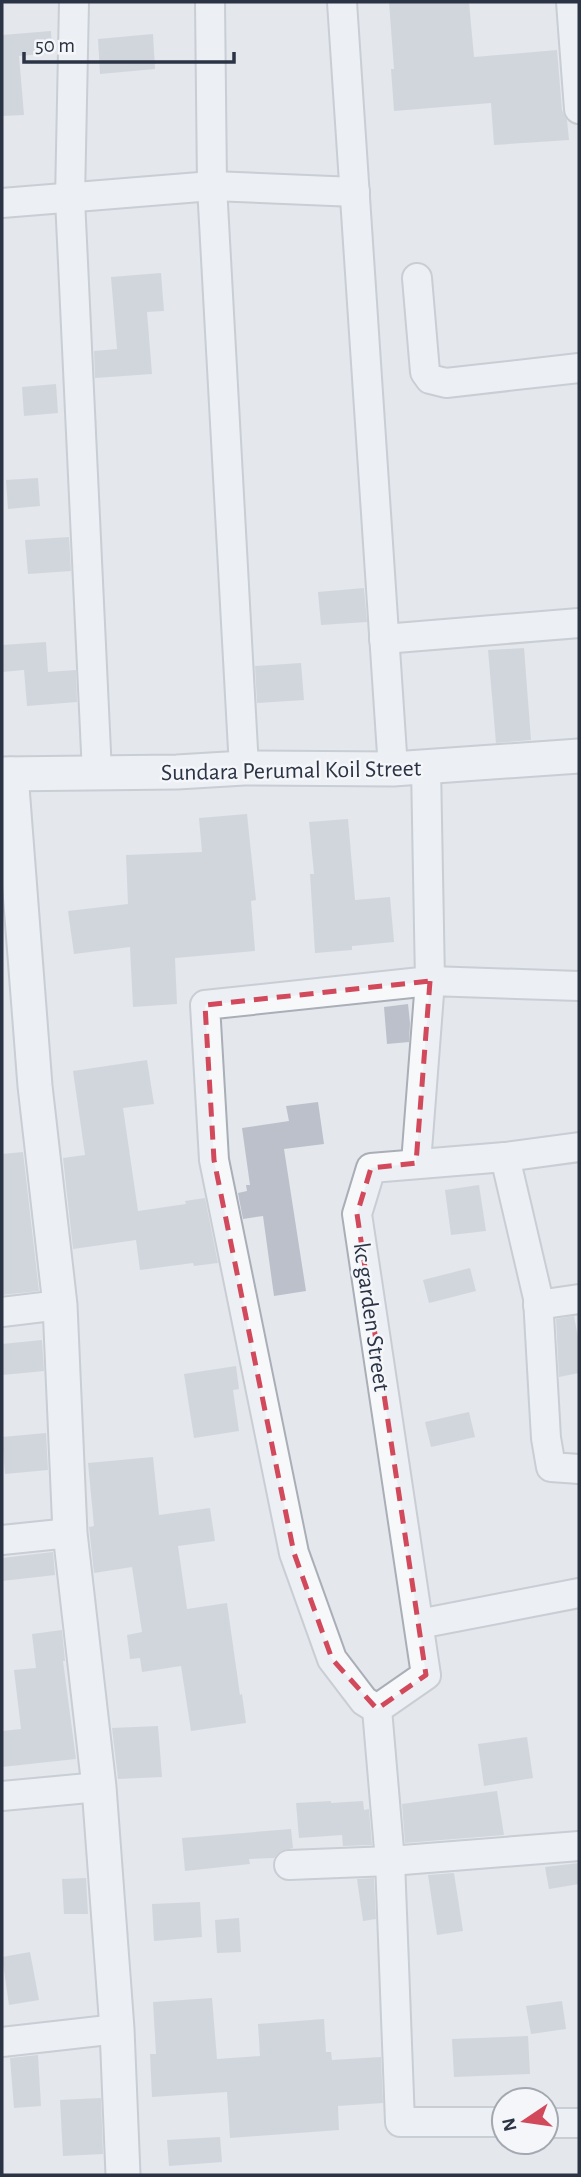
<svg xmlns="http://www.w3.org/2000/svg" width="581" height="2177" viewBox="0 0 581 2177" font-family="'Alegreya Sans',sans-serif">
  <rect width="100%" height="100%" fill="#e4e7ec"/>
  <g fill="#bbc0ca">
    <polygon points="389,2 469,2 474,57 557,50 562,110 567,120 569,140 494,145 491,103 394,111 391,69 394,69"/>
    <polygon points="51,31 52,53 19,56 24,115 2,116 2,35"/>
    <polygon points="153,34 155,69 100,74 98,39"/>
    <polygon points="161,273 164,311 147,312 152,374 95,378 94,351 117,349 111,277"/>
    <polygon points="56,384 58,413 24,416 22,387"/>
    <polygon points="38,478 40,506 8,509 6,480"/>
    <polygon points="69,537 71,571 28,574 25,540"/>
    <polygon points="364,588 367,622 321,625 318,592"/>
    <polygon points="46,642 48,672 76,670 77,702 27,706 24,670 2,672 2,645"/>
    <polygon points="524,648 531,740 496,743 488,650"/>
    <polygon points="301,663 304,700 257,703 255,666"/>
    <polygon points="247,814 256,900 251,901 255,951 175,958 177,1004 133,1007 130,947 74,954 68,911 128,904 126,855 202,852 199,818"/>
    <polygon points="348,819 355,900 390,897 394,942 352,946 352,950 315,953 310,874 314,874 309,822"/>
    <polygon points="408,1004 410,1023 409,1042 387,1044 384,1007"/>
    <polygon points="147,1060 154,1104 123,1108 138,1211 186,1204 185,1201 205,1198 218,1263 194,1266 193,1263 140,1270 136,1240 73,1249 63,1158 85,1155 73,1071"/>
    <polygon points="318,1102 324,1144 284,1149 306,1291 274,1296 263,1216 243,1219 238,1193 247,1191 246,1185 250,1185 242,1128 289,1121 286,1106"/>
    <polygon points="23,1152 39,1291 2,1295 2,1154"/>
    <polygon points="479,1185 486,1231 451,1235 445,1190"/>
    <polygon points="470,1268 476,1291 429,1303 423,1280"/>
    <polygon points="574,1316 579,1343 579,1373 559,1377 556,1319"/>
    <polygon points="42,1340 44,1371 2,1375 2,1344"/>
    <polygon points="236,1366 239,1389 233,1390 239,1431 194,1438 184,1374"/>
    <polygon points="469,1412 475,1437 431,1447 425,1422"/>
    <polygon points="46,1433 48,1470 5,1474 2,1437"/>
    <polygon points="153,1457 159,1515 210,1508 215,1541 178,1546 187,1609 227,1603 240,1695 242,1694 246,1723 191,1731 181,1666 142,1672 140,1658 130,1659 127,1635 142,1632 132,1567 94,1573 89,1527 94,1526 88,1463"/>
    <polygon points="53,1552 55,1575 2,1581 2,1558"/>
    <polygon points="62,1630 65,1661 63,1661 76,1759 2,1767 2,1731 21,1729 14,1670 36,1668 32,1634"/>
    <polygon points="158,1726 162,1777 118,1779 112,1728"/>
    <polygon points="527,1737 533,1778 484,1786 478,1744"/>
    <polygon points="497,1791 504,1835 405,1843 402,1804"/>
    <polygon points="331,1801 331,1803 363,1801 364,1810 369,1809 372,1845 343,1846 342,1835 299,1838 296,1803"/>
    <polygon points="291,1829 293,1848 281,1851 274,1858 249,1859 250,1864 185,1871 182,1838"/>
    <polygon points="579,1863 579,1884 549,1889 545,1867"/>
    <polygon points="454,1873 463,1931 437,1935 428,1875"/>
    <polygon points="86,1878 88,1914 64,1914 62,1879"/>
    <polygon points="374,1878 376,1919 363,1921 357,1879"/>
    <polygon points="200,1902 202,1937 154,1941 152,1904"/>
    <polygon points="239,1918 241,1952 217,1953 215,1920"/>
    <polygon points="30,1952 39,2000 9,2005 2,1957"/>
    <polygon points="212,1998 217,2059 260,2056 258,2024 324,2019 326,2052 331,2052 332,2060 381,2057 383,2103 338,2106 339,2130 230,2138 227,2092 152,2097 150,2054 156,2054 153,2002"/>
    <polygon points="562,2001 566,2029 531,2034 526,2006"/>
    <polygon points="528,2036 530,2074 454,2077 452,2039"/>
    <polygon points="38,2055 41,2106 14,2108 10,2058"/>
    <polygon points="101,2098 103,2154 63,2156 60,2100"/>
    <polygon points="220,2137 222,2162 169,2166 167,2140"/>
  </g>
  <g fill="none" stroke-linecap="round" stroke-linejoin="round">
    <g stroke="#a9aeb7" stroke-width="32">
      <g id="minor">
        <polyline points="74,2 70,199 97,773"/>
        <polyline points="210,2 212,186 244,768"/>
        <polyline points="342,2 393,769"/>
        <polyline points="571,2 579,109"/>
        <polyline points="2,203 212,186 355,192"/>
        <polyline points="417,278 425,372 430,379 446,383 579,368"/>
        <polyline points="384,639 579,623"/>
        <polyline points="426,767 430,981 205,1005 214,1160 294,1553 332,1659 364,1701 377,1709 426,1675 357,1214 371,1168 505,1157 579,1147"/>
        <polyline points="505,1157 538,1298 546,1438 551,1467 579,1469"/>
        <polyline points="416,1163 430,981 579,986"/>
        <polyline points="538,1305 579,1299"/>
        <polyline points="2,1312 60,1305"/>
        <polyline points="2,1540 70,1533"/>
        <polyline points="419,1624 579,1593"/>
        <polyline points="377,1709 390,1861 400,2122 504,2122"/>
        <polyline points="2,1796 99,1787"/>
        <polyline points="289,1865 390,1861 579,1846"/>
        <polyline points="2,2042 117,2029"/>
        <polyline points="546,2123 579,2123"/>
      </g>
    </g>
    <g stroke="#a9aeb7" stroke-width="37">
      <g id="tertiary">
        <polyline points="2,774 177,772 244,768 393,769 579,756"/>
        <polyline points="11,774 35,1086 60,1305 70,1533 99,1787 117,2029 123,2175"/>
      </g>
    </g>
    <use href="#minor" stroke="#f7f8fa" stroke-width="28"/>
    <use href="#tertiary" stroke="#f7f8fa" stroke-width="33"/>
  </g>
  <path d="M0 0H581V2177H0ZM430,981l-14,182 -45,5 -14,46 69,461 -49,34 -45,-50 -38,-106 -80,-393 -9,-155z" fill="#e4e7ec" fill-opacity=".55" fill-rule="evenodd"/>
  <path fill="none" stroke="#d1495b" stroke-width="5" stroke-dasharray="14 9" stroke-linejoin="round" d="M430,981l-14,182 -45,5 -14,46 69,461 -49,34 -45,-50 -38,-106 -80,-393 -9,-155z"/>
  <g text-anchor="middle" stroke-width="5" stroke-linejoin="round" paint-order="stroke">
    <g font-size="24" fill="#2b3445" stroke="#f4f6f9">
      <text transform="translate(291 770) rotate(-1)" y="8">Sundara Perumal Koil Street</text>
      <text transform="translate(372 1317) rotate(82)" y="8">kc garden Street</text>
    </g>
  </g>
  <rect width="581" height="2177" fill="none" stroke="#2b3445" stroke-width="7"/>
  <g transform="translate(525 2121) rotate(257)"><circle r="33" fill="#f4f6f9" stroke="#a4a8b1" stroke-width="2"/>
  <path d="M0-5L12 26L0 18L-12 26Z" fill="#d1495b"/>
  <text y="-10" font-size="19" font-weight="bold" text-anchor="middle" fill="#2b3445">N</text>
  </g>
  <path d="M24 52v10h210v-10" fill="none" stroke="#2b3445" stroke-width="3.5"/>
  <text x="35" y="52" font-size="21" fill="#2b3445" stroke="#f4f6f9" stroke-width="5" paint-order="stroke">50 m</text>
</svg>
